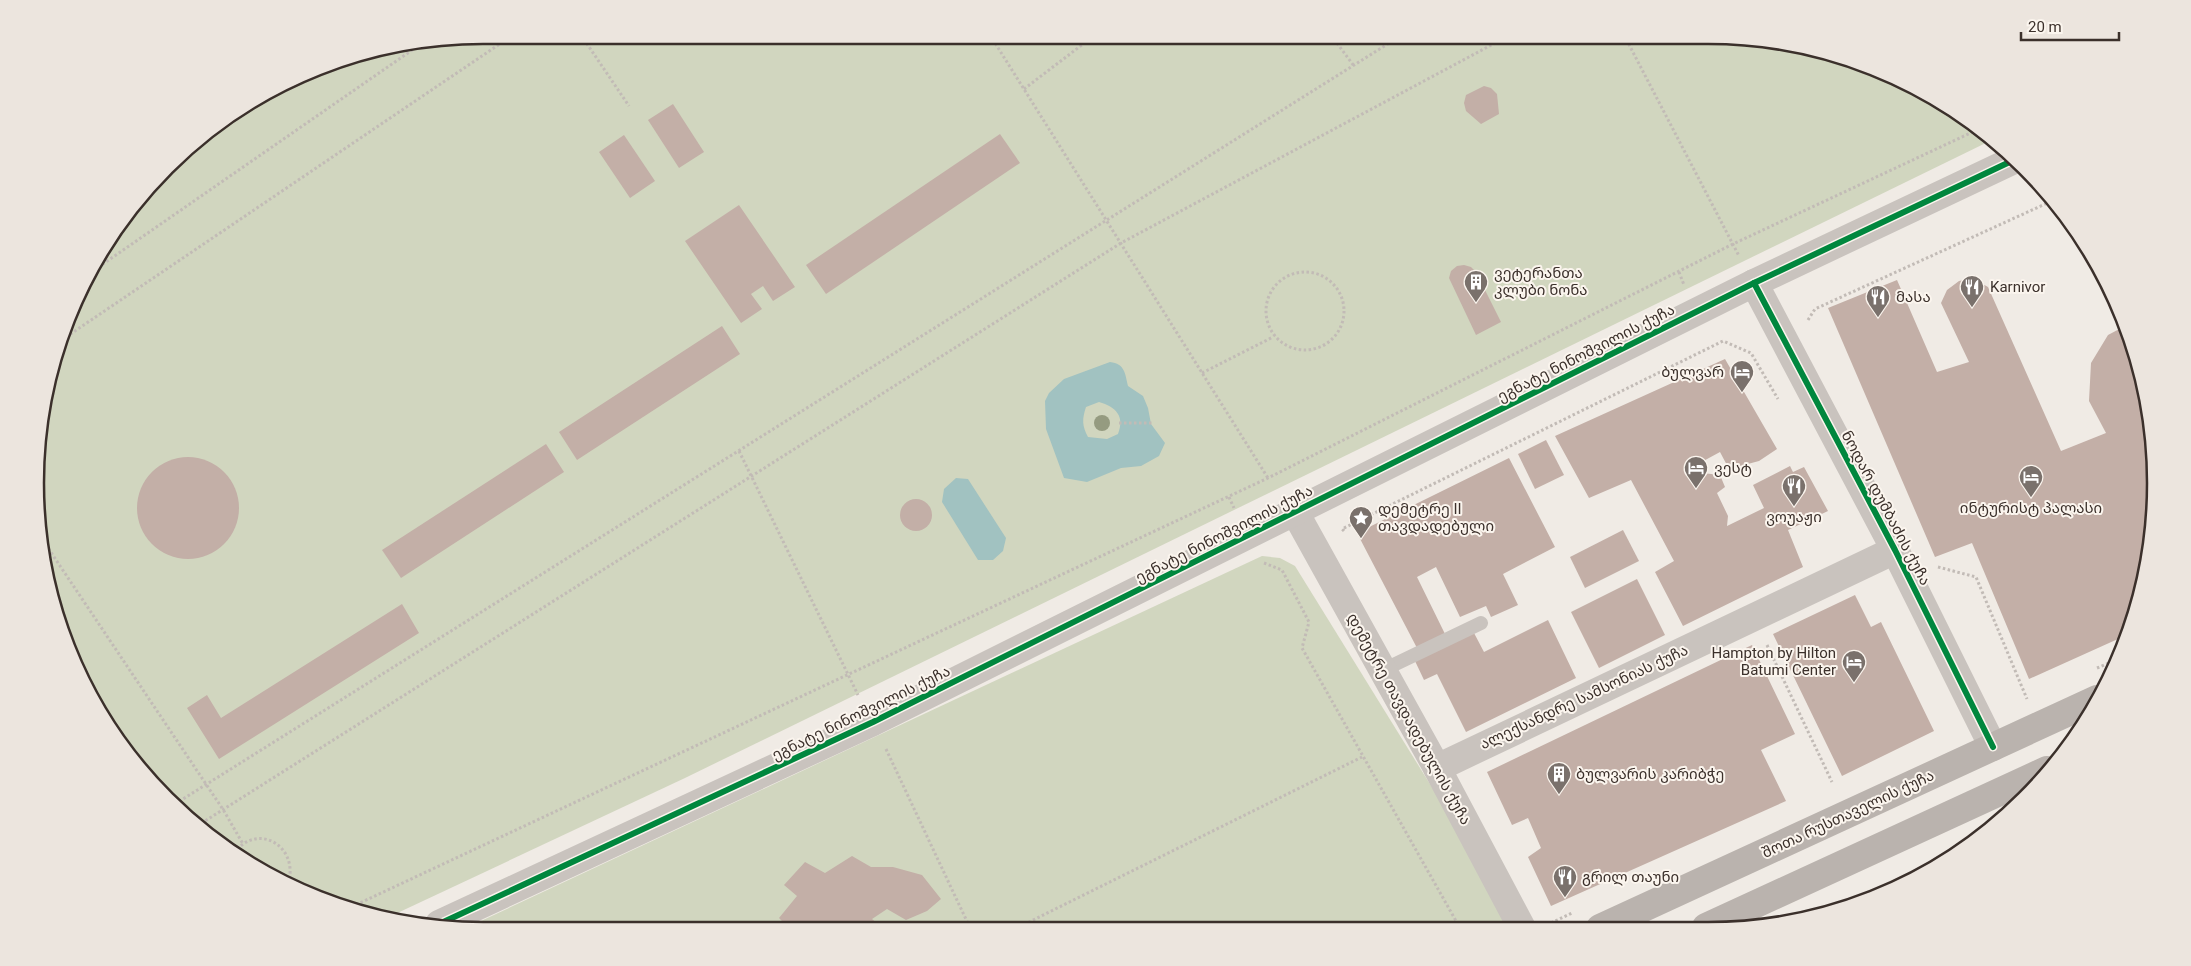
<svg xmlns="http://www.w3.org/2000/svg" width="2191" height="966" viewBox="0 0 2191 966" font-family="Roboto,'Noto Sans Georgian',sans-serif">
  <rect width="100%" height="100%" fill="#f0ebe5"/>
  <g fill="#d1d6bf">
    <polygon points="483,35 1708,35 1852,59 1932,95 1994,139 685,778 391,916 339,907 259,871 188,820 95,707 44,570 35,483 44,396 95,259 188,146 259,95 339,59"/>
    <polygon points="1262,556 1280,558 1295,566 1516,923 1515,928 483,931 466,928"/>
  </g>
  <g fill="#a1c2c1" fill-rule="evenodd">
    <path d="M1110,362c15,2 15,11 18,24l15,10 5,12 3,16 14,19 -6,13 -18,10 -20,2 -34,14 -23,-4 -18,-49 -1,-28 4,-8 15,-14zM1099,402c17,5 26,14 19,32l-11,5 -19,-2c-6,-11 -6,-18 -2,-30z"/>
    <polygon points="956,478 968,479 1006,538 1003,551 993,560 978,560 942,502 944,489"/>
  </g>
  <g fill="#c3afa7">
    <polygon points="1484,86 1491,88 1497,94 1499,114 1481,124 1466,111 1464,103 1466,95"/>
    <polygon points="673,104 704,152 679,168 648,120"/>
    <polygon points="1000,134 1020,163 826,294 806,265"/>
    <polygon points="624,135 655,181 630,198 599,152"/>
    <polygon points="739,205 795,287 773,301 763,286 751,294 762,309 741,323 685,241"/>
    <polygon points="1464,265 1471,267 1476,272 1501,322 1476,335 1449,278 1451,271 1457,266"/>
    <polygon points="1972,278 1988,287 2061,451 2106,433 2089,401 2091,363 2108,335 2125,326 2141,367 2155,454 2152,542 2129,634 2029,679 1972,543 1935,557 1828,308 1897,280 1937,372 1969,362 1941,303 1947,290 1959,281"/>
    <polygon points="722,326 740,354 577,460 559,432"/>
    <polygon points="1725,359 1777,449 1759,461 1729,469 1720,452 1685,471 1720,475 1725,487 1717,493 1728,516 1727,526 1764,508 1753,485 1790,466 1793,472 1804,467 1828,511 1788,530 1803,567 1683,626 1655,572 1674,561 1631,480 1589,498 1555,436"/>
    <polygon points="1546,440 1564,475 1535,489 1518,454"/>
    <polygon points="546,444 564,472 401,578 382,550"/>
    <circle cx="188" cy="508" r="51"/>
    <polygon points="1509,458 1555,547 1503,574 1518,605 1491,617 1486,606 1460,617 1436,567 1417,577 1445,634 1417,648 1357,533"/>
    <circle cx="916" cy="515" r="16"/>
    <polygon points="1623,530 1639,561 1585,588 1570,557"/>
    <polygon points="1637,579 1665,635 1599,668 1571,612"/>
    <polygon points="1855,595 1871,627 1881,622 1934,731 1842,776 1773,634"/>
    <polygon points="402,604 419,633 219,759 187,708 207,695 221,718"/>
    <polygon points="1548,620 1576,678 1466,732 1437,674 1424,680 1415,661 1474,633 1484,652"/>
    <polygon points="1752,645 1795,734 1761,750 1786,801 1551,906 1528,857 1541,848 1528,818 1512,825 1487,772"/>
    <polygon points="852,856 871,867 893,867 922,875 941,899 927,911 906,920 887,909 872,919 885,930 791,930 779,918 797,896 784,885 805,862 825,873"/>
    <polygon points="1914,874 1880,897 1861,902 1860,901"/>
  </g>
  <g fill="none" stroke-linecap="round" stroke-linejoin="round">
    <g stroke="#c2bbb6" stroke-width="3" stroke-dasharray="2.5 2.5" stroke-linecap="butt">
      <polyline points="581,35 629,106"/>
      <polyline points="990,35 1268,478"/>
      <polyline points="1331,35 1354,66"/>
      <polyline points="1624,35 1739,256"/>
      <polyline points="1024,89 1095,35"/>
      <polyline points="178,158 284,84"/>
      <circle cx="1305" cy="311" r="39"/>
      <polyline points="1679,272 1684,285"/>
      <polyline points="90,273 418,46"/>
      <polyline points="1808,320 1815,309 2054,200"/>
      <polyline points="66,337 513,35"/>
      <polyline points="1202,373 1273,337"/>
      <polyline points="1119,423 1154,423"/>
      <polyline points="739,451 858,695"/>
      <polyline points="1229,497 1234,508"/>
      <polyline points="1344,531 1342,529 1723,341 1751,353 1778,399"/>
      <polyline points="40,536 224,811 243,844"/>
      <polyline points="1264,563 1282,570 1309,622 1302,648 1460,928"/>
      <polyline points="1938,567 1976,577 2027,699"/>
      <polyline points="1767,645 1832,782"/>
      <polyline points="2097,668 2116,660"/>
      <polyline points="886,749 971,930"/>
      <polyline points="175,804 1402,35"/>
      <polyline points="197,826 1121,243 1510,35"/>
      <path d="M234,853c24,-32 66,-6 54,31"/>
      <polyline points="347,909 1268,478 1733,244 1979,129"/>
      <polyline points="1551,923 1572,913"/>
      <polyline points="1015,929 1362,757"/>
    </g>
    <polyline stroke="#c9c3be" stroke-width="14" points="1383,670 1481,623"/>
    <g stroke="#c9c3be" stroke-width="28">
      <polyline points="1754,283 1895,550 1993,747"/>
      <polyline points="1295,512 1437,768 1522,928"/>
      <polyline points="1437,768 1895,550"/>
      <polyline points="439,924 873,722 1754,283 2016,159"/>
    </g>
    <g stroke="#bab3ae" stroke-width="28">
      <polyline points="1706,927 2047,770"/>
      <polyline points="1600,928 2097,699"/>
    </g>
    <g stroke="#fbf5ee" stroke-width="9">
      <g id="cycleway">
        <polyline points="1754,283 1895,550 1993,747"/>
        <polyline points="439,924 873,722 1754,283 2016,159"/>
      </g>
    </g>
    <use href="#cycleway" stroke="#00873e" stroke-width="6"/>
  </g>
  <circle fill="#959b80" cx="1102" cy="423" r="8"/>
  <defs>
    <g id="building-pin" transform="scale(1.25)"><path d="M0 17L-7.5 6A9.5 9.5 0 1 1 7.5 6Z" fill="#7a716c" stroke="#fbf5ee"/><path d="M-4-6H4V6H1V3H-1V6H-4ZM-2.5-4.3h1.7v1.8h-1.7ZM.8-4.3h1.7v1.8H.8ZM-2.5-1h1.7V.8h-1.7ZM.8-1h1.7V.8H.8Z" fill="#fff"/></g>
    <g id="restaurant-pin" transform="scale(1.25)"><path d="M0 17L-7.5 6A9.5 9.5 0 1 1 7.5 6Z" fill="#7a716c" stroke="#fbf5ee"/><path d="M-5-6h1v4h1v-4h1v4h1v-4h1v5L-1.5 .5V6h-2V.5L-5-1ZM5-6V6H3V1.5H1.5Q1.5-4 5-6Z" fill="#fff"/></g>
    <g id="hotel-pin" transform="scale(1.25)"><path d="M0 17L-7.5 6A9.5 9.5 0 1 1 7.5 6Z" fill="#7a716c" stroke="#fbf5ee"/><path d="M-6-4.5h1.5V1H6V5H4.5V3h-9V5H-6ZM-4 0a1.8 1.8 0 1 1 3.6 0ZM.5 0V-2.5h3Q6-2.5 6 0Z" fill="#fff"/></g>
    <g id="sight-pin" transform="scale(1.25)"><path d="M0 17L-7.5 6A9.5 9.5 0 1 1 7.5 6Z" fill="#7a716c" stroke="#fbf5ee"/><path d="M0-6L1.8-2.2L6-1.7L2.9 1.2L3.7 5.4L0 3.3L-3.7 5.4L-2.9 1.2L-6-1.7L-1.8-2.2Z" fill="#fff"/></g>
  </defs>
  <g fill-rule="evenodd">
    <use href="#building-pin" x="1476" y="282"/>
    <use href="#restaurant-pin" x="1972" y="287"/>
    <use href="#restaurant-pin" x="1878" y="297"/>
    <use href="#hotel-pin" x="1742" y="372"/>
    <use href="#hotel-pin" x="1696" y="468"/>
    <use href="#hotel-pin" x="2031" y="477"/>
    <use href="#restaurant-pin" x="1794" y="486"/>
    <use href="#sight-pin" x="1361" y="518"/>
    <use href="#hotel-pin" x="1854" y="662"/>
    <use href="#building-pin" x="1559" y="774"/>
    <use href="#restaurant-pin" x="1565" y="877"/>
  </g>
  <g text-anchor="middle" stroke-width="4" stroke-linejoin="round" paint-order="stroke">
    <g font-size="15" fill="#3b302b" stroke="#fbf5ee" text-anchor="start">
      <text x="1494" y="278">ვეტერანთა<tspan x="1494" dy="17">კლუბი ნონა</tspan></text>
      <text x="1990" y="292">Karnivor</text>
      <text x="1896" y="302">მასა</text>
      <text x="1724" y="377" text-anchor="end">ბულვარ</text>
      <text x="1714" y="473">ვესტ</text>
      <text x="2031" y="513" text-anchor="middle">ინტურისტ პალასი</text>
      <text x="1378" y="514">დემეტრე II<tspan x="1378" dy="17">თავდადებული</tspan></text>
      <text x="1794" y="522" text-anchor="middle">ვოუაჟი</text>
      <text x="1836" y="658" text-anchor="end">Hampton by Hilton<tspan x="1836" dy="17">Batumi Center</tspan></text>
      <text x="1576" y="779">ბულვარის კარიბჭე</text>
      <text x="1582" y="882">გრილ თაუნი</text>
    </g>
    <g font-size="15" fill="#3b302b" stroke="#fbf5ee">
      <text transform="translate(1586 353) rotate(-27)" y="5">ეგნატე ნინოშვილის ქუჩა</text>
      <text transform="translate(1886 508) rotate(62)" y="5">ნოდარ დუმბაძის ქუჩა</text>
      <text transform="translate(1224 534) rotate(-27)" y="5">ეგნატე ნინოშვილის ქუჩა</text>
      <text transform="translate(1584 697) rotate(-25)" y="5">ალექსანდრე სამსონიას ქუჩა</text>
      <text transform="translate(861 713) rotate(-26)" y="5">ეგნატე ნინოშვილის ქუჩა</text>
      <text transform="translate(1409 719) rotate(61)" y="5">დემეტრე თავდადებულის ქუჩა</text>
      <text transform="translate(1848 814) rotate(-25)" y="5">შოთა რუსთაველის ქუჩა</text>
    </g>
  </g>
  <path d="M0 0H2191V966H0ZM483 44H1708A439 439 0 0 1 2147 483V483A439 439 0 0 1 1708 922H483A439 439 0 0 1 44 483V483A439 439 0 0 1 483 44Z" fill="#ece5de" fill-rule="evenodd"/>
  <path fill="none" stroke="#3b302b" stroke-width="2.5" d="M483 44H1708A439 439 0 0 1 2147 483V483A439 439 0 0 1 1708 922H483A439 439 0 0 1 44 483V483A439 439 0 0 1 483 44Z"/>
  <path d="M2021 32v8h98v-8" fill="none" stroke="#3b302b" stroke-width="2.5"/>
  <text x="2028" y="32" font-size="15" fill="#3b302b" stroke="#fbf5ee" stroke-width="4" paint-order="stroke">20 m</text>
</svg>
